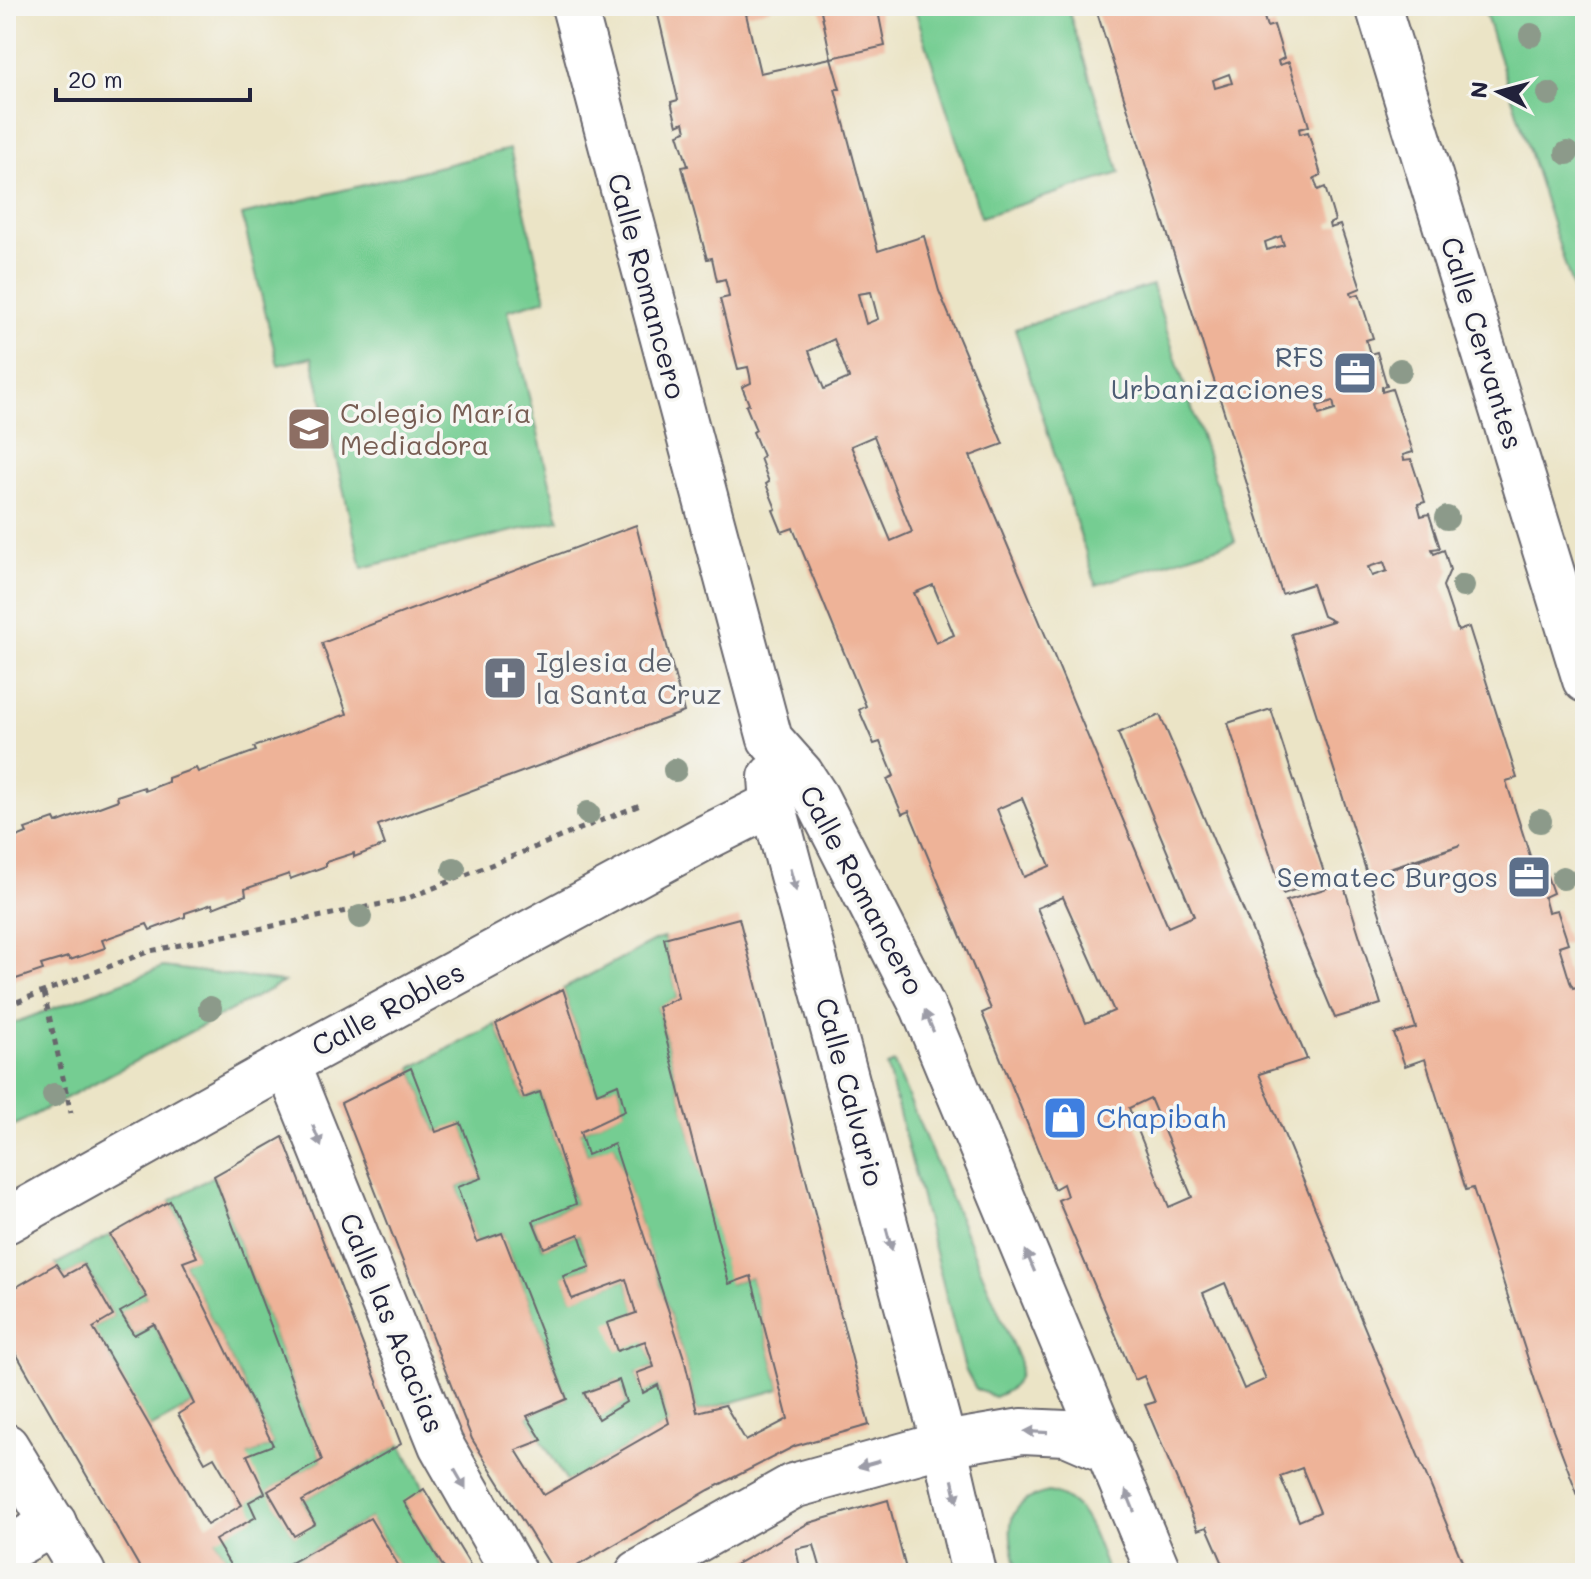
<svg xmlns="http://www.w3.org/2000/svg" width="1591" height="1579" viewBox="0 0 1591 1579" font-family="Mali,sans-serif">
  <rect width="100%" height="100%" fill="#f6f6f2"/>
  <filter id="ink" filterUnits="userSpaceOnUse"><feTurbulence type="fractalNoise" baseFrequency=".0125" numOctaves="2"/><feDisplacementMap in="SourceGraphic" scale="16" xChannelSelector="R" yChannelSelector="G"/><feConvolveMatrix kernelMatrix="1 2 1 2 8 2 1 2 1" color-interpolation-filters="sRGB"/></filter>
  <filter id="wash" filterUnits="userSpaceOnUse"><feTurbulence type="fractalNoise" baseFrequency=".006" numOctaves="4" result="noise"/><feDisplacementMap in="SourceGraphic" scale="32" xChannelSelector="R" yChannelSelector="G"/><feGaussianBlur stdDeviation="1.8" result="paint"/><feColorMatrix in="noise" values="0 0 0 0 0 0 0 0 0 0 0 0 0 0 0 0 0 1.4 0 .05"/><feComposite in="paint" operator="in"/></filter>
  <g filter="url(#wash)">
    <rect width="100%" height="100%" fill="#ebe4c6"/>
    <g fill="#75cd92" stroke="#4c7866" stroke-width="2" fill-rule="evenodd">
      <polygon points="914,6 1067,6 1120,173 981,217"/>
      <polygon points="1483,6 1585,6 1585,327"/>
      <polygon points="510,149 546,299 508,310 559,520 362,568 312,357 278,365 242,215"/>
      <polygon points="1152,285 1235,541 1096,585 1015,329"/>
      <polygon points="664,938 678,998 658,1008 730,1284 751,1276 780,1389 697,1412 684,1358 614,1145 587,1155 580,1132 625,1110 618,1085 597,1093 563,989 656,940"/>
      <polygon points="163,967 284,982 6,1130 6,1026"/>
      <path d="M496,1024l28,74 16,-6 36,112 -43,17 10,27 36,-14 11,33 -26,9 8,22 54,-19 28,88 -17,6 6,19 15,-7 11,38 -102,59 -40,-66 40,-17 -65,-166 -25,9 -20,-55 25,-9 -21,-54 -25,8 -25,-64zM618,1380l8,22 -28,16 -14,-25z"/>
      <path d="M894,1063l126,300c0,20 -7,27 -26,34l-18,-8 -11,-20 -78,-303z"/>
      <polygon points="214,1176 322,1460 269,1491 294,1535 314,1523 302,1501 401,1444 424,1489 405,1503 447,1573 403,1573 370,1518 272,1573 235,1573 215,1540 249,1502 247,1455 273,1445 183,1262 196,1256 170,1201"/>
      <polygon points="110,1235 147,1297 121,1313 134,1335 154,1324 194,1404 150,1428 93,1328 113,1316 85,1265 64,1276 56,1264"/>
      <path d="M1049,1492c39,8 46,49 59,81h-90c-9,-38 -19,-71 31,-81z"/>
    </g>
    <g id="blocks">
      <g fill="#eeb398" fill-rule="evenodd">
        <path d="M656,6h115v3l-25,5 14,59 71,-15 9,31h-5l43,162 46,-15 15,55 64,153 -33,12 198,471 26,-11 -76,-183 42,-18 147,344 -48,15 208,499h-240l-20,-46 -9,3 -53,-125 10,-3 -11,-26 -9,4 -77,-180 9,-4 -4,-12 -9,5 -72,-176 9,-4 -3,-7 -79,-191 -7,3 -15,-35 7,-3 -14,-34 -6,2 -15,-34 7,-4 -72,-175 -1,-3 -11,4 -9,-22 3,-1 -10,-25 3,-2 -9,-24 3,-2 -10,-24 3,-2 -10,-24 3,-2 -7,-17 9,-4 -1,-7 -2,-9 -10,2 -18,-70 9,-2 -1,-6 -3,-12 -8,2 -5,-23 -5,1 -25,-92 6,-1 -10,-32 8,-3 -2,-9 -7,3 -6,-23 7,-2zM871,292l7,27 -12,5 -8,-30zM834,339l15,39 -25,11 -15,-38zM874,436l38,96 -21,9 -40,-95zM933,585l21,50 -18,8 -22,-50zM1022,798l28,68 -26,11 -27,-68zM1063,897l51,114 -28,12 -49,-115zM1150,1098l42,99 -23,10 -40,-99zM1225,1283l41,96 -22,10 -41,-96zM1302,1468l18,44 -21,9 -19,-45z"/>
        <polygon points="820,6 877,6 885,46 831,58"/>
        <path d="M1095,6h173l2,7 -7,1 4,13 7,-2 10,33 -6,3 1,4 10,-3 20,64 -10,3 1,5 8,-2 13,43 -7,3 4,12 7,-3 10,34 -6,3 1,4 10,-3 21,63 -10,4 1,4 7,-2 14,44 -7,2 4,14 7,-2 10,34 -5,1v5l10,-3 21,63 -10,3 1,5 7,-1 14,43 -7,2 3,12 8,-2 11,34 -8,1 2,5 10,-4 6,20 -7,16 15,45 11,-4 48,151 -11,3 26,81 9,-3 12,34 -9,4 4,15 9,-2 11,33 -9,3 11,36 3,6 7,-2 5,15v9l-5,2 3,7 2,-1v496l-47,-124 -65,-202 -7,2 -41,-131 -20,7 -11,-32 22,-6 -125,-394 42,-13 -10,-5 -11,-32 -30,10zM1229,74l3,9 -17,5 -2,-8zM1281,236l3,9 -17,5 -2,-8zM1333,401l2,9 -16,5 -2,-9zM1384,562l3,9 -15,5 -4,-9zM1460,845l-49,18 -24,7 -1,-1z"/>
        <polygon points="636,525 684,712 378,825 385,845 354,857 354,853 326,862 326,866 290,879 289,874 245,889 246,895 213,908 212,904 185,913 185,917 150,930 147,924 102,940 105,948 70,960 68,957 41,965 43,970 7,982 6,841 27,833 25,829 54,819 56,823 118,800 117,796 144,787 145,791 168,782 168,778 196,768 198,772 256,751 254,747 347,714 322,643"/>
        <polygon points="1271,709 1326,879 1283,894 1228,723"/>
        <polygon points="1343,883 1381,1004 1335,1018 1286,901"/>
        <polygon points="739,918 869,1425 795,1446 709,1490 565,1573 555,1573 472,1439 341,1103 411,1068 436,1132 461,1123 482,1178 457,1187 477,1242 502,1233 567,1399 527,1416 542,1440 516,1450 544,1495 669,1423 658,1385 643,1393 637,1373 654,1367 645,1341 617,1351 607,1323 636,1313 626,1279 572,1299 563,1276 590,1267 579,1234 544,1248 533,1221 576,1204 540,1092 524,1098 496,1024 563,989 597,1093 618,1084 625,1111 580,1132 587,1155 614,1144 684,1358 697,1412 725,1405 746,1441 788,1419 751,1276 729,1284 658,1007 678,998 664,938"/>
        <polygon points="283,1137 401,1444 302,1501 315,1524 294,1536 268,1491 322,1460 214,1176"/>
        <polygon points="170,1201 197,1257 183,1262 273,1445 247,1455 265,1493 249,1502 256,1517 215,1540 235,1573 143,1573 6,1336 6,1293 56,1264 64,1276 84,1265 113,1316 93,1328 207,1525 242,1505 214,1457 205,1462 178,1414 194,1404 154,1324 134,1335 120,1312 147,1297 110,1235"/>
        <polygon points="619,1380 626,1402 598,1419 584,1393"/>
        <polygon points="424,1489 475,1573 447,1573 404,1502"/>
        <polygon points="888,1500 907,1573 822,1573 814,1545 796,1549 801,1573 721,1573 809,1523"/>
        <polygon points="370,1518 403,1573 272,1573 360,1524"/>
      </g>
    </g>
  </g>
  <g filter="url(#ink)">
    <use href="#blocks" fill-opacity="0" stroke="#68666c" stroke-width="2"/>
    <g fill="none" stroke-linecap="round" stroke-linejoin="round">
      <g stroke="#68666c" stroke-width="48">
        <g id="street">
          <polyline points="574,6 770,739 801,774 816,797 923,1007 1159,1573"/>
          <polyline points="1378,6 1585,680"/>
          <polyline points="771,777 773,804 944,1444 974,1573"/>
          <polyline points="287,1064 441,1445 514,1573"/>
          <polyline points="6,1221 287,1064 701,840 773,804"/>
          <polyline points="6,1446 83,1573"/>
          <polyline points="6,1550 54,1523"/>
          <polyline points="638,1573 793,1486 944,1444 1022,1431 1066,1433 1110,1452"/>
        </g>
      </g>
      <g stroke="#68666c" stroke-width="5" stroke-dasharray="6 6" stroke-linecap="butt">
        <polyline points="44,993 71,1113"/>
        <polyline points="6,1006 150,951 406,899 640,805"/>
      </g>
      <use href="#street" stroke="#fff" stroke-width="44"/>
    </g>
    <g fill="#8c9a8a">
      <circle cx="1531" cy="35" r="12"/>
      <circle cx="1549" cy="94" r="12"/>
      <circle cx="1567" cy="153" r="12"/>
      <circle cx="1400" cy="370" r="12"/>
      <circle cx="1447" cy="518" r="12"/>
      <circle cx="1463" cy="586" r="12"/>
      <circle cx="675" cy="770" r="12"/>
      <circle cx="588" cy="813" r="12"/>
      <circle cx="1540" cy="821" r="12"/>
      <circle cx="454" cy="869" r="12"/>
      <circle cx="1563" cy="878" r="12"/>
      <circle cx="360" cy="917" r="12"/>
      <circle cx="210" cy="1008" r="12"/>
      <circle cx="54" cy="1095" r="12"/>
    </g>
    <defs><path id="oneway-solid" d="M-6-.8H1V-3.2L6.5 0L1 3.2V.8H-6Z" transform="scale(2)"/></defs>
    <g fill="#9c9ca7">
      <use href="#oneway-solid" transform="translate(793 880) rotate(75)"/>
      <use href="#oneway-solid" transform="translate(929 1021) rotate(-113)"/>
      <use href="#oneway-solid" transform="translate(317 1136) rotate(68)"/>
      <use href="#oneway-solid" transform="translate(889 1239) rotate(75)"/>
      <use href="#oneway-solid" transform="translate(1030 1261) rotate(-113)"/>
      <use href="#oneway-solid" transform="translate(1036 1432) rotate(-177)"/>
      <use href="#oneway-solid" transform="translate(869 1464) rotate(164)"/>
      <use href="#oneway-solid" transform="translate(460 1479) rotate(60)"/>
      <use href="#oneway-solid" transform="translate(955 1491) rotate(77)"/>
      <use href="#oneway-solid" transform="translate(1130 1501) rotate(-112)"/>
    </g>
  </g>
  <defs>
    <g id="office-square" transform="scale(2.3)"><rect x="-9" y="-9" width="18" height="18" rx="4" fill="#5c6f8a" stroke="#f6f6f2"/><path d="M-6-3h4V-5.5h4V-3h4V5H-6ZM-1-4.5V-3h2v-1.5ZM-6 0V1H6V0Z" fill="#fff"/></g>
    <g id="school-square" transform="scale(2.3)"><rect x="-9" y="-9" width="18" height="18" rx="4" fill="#8d6e63" stroke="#f6f6f2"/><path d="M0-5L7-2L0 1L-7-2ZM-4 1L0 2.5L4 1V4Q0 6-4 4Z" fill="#fff"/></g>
    <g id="church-square" transform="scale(2.3)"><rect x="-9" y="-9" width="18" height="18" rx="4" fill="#6b7280" stroke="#f6f6f2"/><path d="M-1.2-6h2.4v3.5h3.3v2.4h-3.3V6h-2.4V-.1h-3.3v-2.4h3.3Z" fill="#fff"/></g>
    <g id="shop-square" transform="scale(2.3)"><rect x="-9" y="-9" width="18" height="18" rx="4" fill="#3f7fe0" stroke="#f6f6f2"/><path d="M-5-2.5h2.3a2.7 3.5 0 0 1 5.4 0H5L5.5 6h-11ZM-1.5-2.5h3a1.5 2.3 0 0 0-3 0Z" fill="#fff"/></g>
  </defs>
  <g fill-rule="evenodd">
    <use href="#office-square" x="1355" y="373"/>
    <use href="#school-square" x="309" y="429"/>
    <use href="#church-square" x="505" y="678"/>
    <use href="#office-square" x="1529" y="877"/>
    <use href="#shop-square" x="1065" y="1118"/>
  </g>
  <g text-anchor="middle" stroke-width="7" stroke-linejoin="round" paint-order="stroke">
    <g font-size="28" fill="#22223b" stroke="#f6f6f2">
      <text transform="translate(647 286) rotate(75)" y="10">Calle Romancero</text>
      <text transform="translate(1482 343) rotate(73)" y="10">Calle Cervantes</text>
      <text transform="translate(862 890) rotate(62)" y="10">Calle Romancero</text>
      <text transform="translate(388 1009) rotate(-28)" y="10">Calle Robles</text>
      <text transform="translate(850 1092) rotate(75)" y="10">Calle Calvario</text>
      <text transform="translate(392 1323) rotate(68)" y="10">Calle las Acacias</text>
    </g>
    <g font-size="28" fill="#4e5e75" stroke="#f6f6f2" text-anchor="end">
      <text x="1324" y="367">RFS<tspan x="1324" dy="32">Urbanizaciones</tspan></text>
      <text x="1498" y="887">Sematec Burgos</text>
    </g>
    <g font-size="28" fill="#785e54" stroke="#f6f6f2" text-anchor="start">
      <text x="340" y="423">Colegio María<tspan x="340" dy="32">Mediadora</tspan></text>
    </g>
    <g font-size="28" fill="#5b616d" stroke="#f6f6f2" text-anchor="start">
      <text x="536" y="672">Iglesia de<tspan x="536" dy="32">la Santa Cruz</tspan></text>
    </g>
    <g font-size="28" fill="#366cbe" stroke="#f6f6f2" text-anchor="start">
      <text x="1096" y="1128">Chapibah</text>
    </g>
  </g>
  <rect width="1591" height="1579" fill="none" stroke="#f6f6f2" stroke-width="32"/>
  <g transform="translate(1499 92) rotate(276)" stroke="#f6f6f2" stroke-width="6" paint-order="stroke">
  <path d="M0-6L14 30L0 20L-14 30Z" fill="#22223b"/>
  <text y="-12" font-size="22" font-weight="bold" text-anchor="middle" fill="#22223b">N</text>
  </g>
  <path d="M56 88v12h194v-12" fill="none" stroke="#22223b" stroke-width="4"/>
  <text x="68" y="88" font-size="24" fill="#22223b" stroke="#f6f6f2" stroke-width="6" paint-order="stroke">20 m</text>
</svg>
